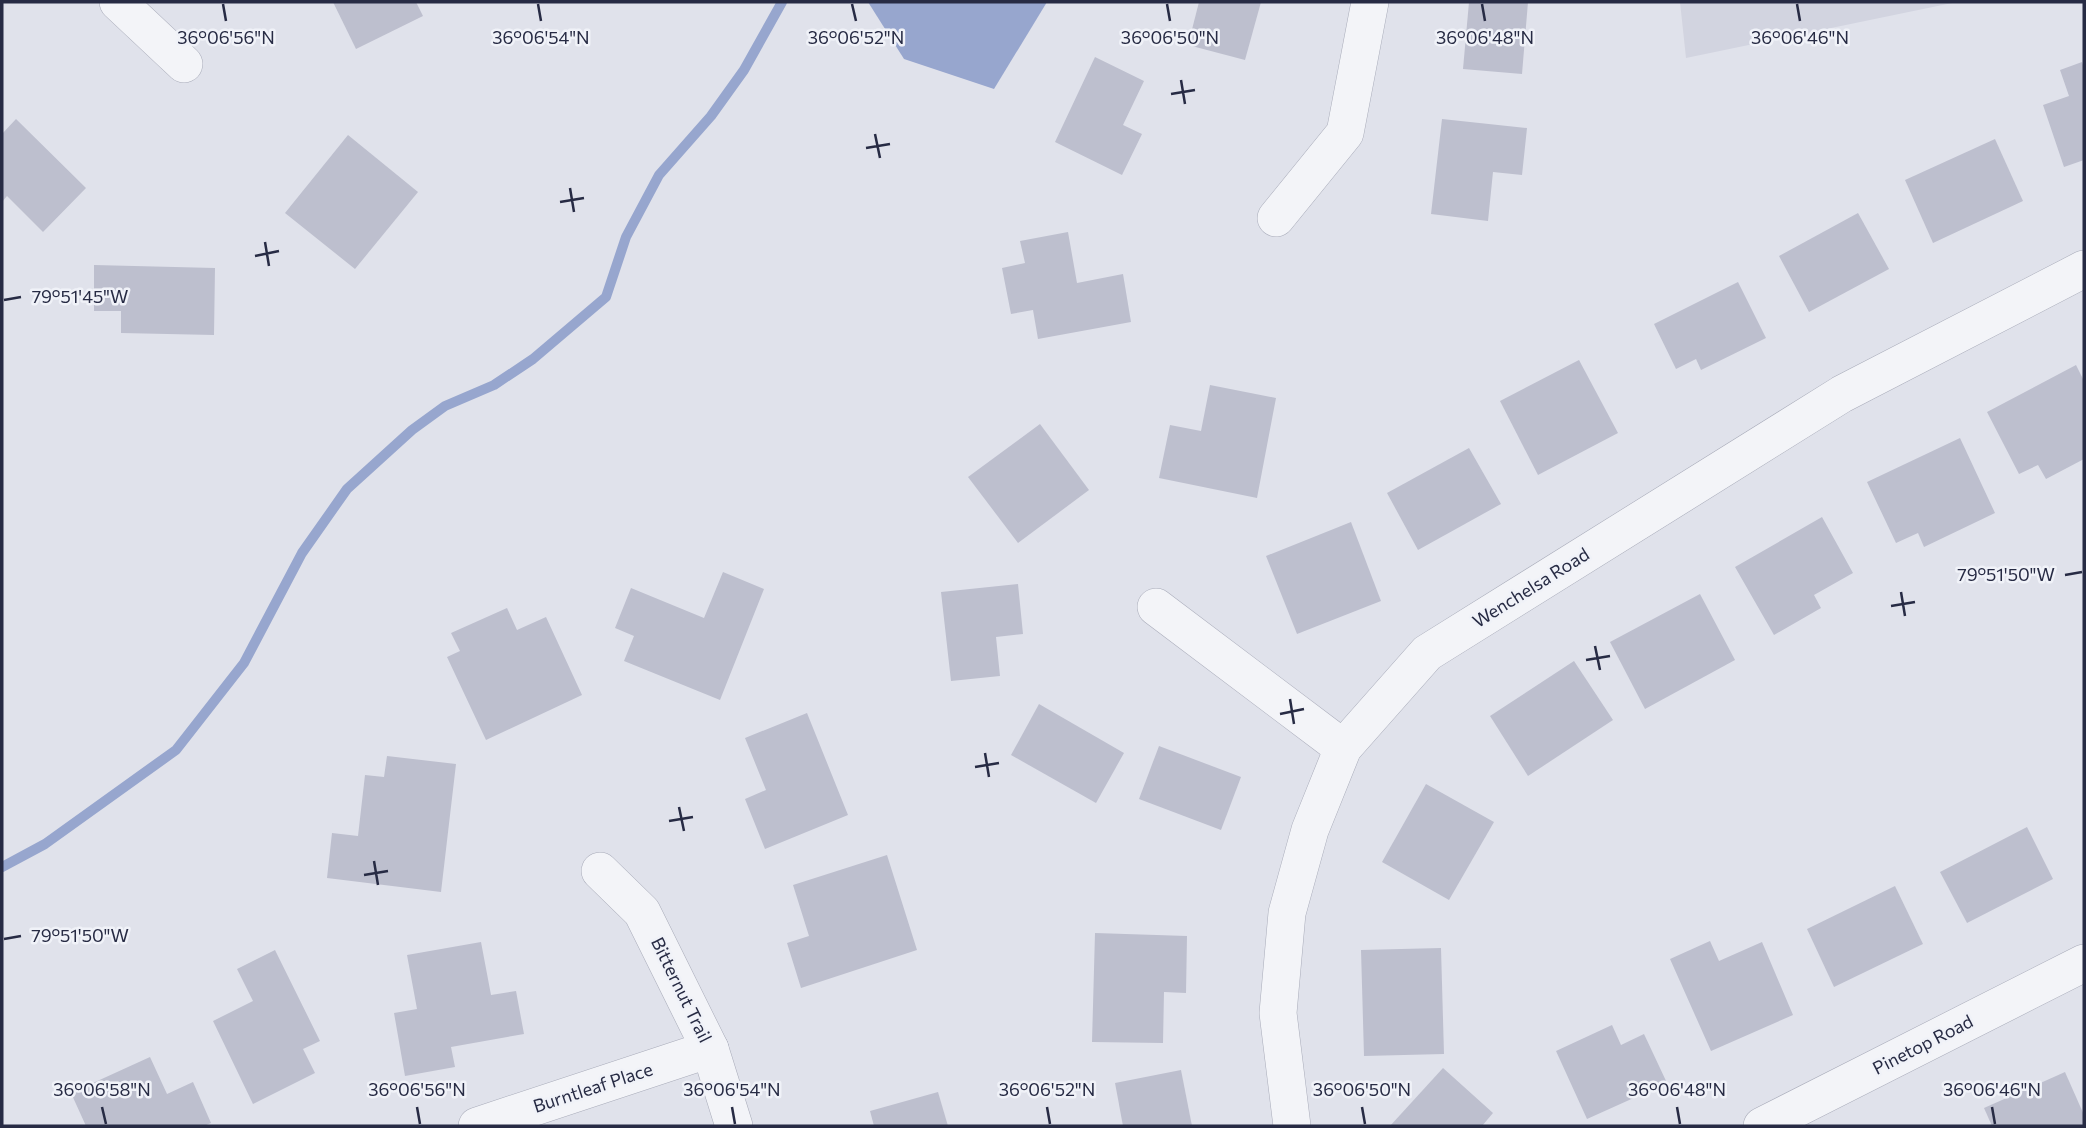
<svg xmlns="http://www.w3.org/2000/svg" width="2086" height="1128" viewBox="0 0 2086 1128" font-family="Commissioner,sans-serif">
  <rect width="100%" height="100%" fill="#e0e2eb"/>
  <polygon fill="#d2d4e0" points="1680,2 1957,2 1686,58"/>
  <polygon fill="#97a6ce" points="868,2 1047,2 994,89 904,59"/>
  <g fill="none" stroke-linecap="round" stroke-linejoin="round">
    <polyline stroke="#97a6ce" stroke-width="10" points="2,867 45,844 176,750 244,663 302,553 347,489 412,430 445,406 494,385 533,359 606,297 626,237 659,175 711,116 744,70 782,2"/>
  </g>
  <g fill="#bdbfce">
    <polygon points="333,2 416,2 423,16 356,49"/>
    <polygon points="1199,2 1261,2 1245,60 1188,45"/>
    <polygon points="1469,2 1528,2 1522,74 1463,69"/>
    <polygon points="1095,57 1144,81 1123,125 1142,134 1122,175 1055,142"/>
    <polygon points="2082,62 2084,68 2084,160 2064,167 2043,105 2069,96 2060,70"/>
    <polygon points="16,119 86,188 43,232 7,196 2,202 2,134"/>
    <polygon points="1442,119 1527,128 1522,175 1493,172 1488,221 1431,214"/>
    <polygon points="348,135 418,192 355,269 285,213"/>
    <polygon points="1995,139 2023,201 1933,243 1905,180"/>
    <polygon points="1858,213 1889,269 1809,312 1779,256"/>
    <polygon points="1068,232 1077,283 1123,274 1131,322 1038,339 1033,310 1011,314 1002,268 1025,263 1020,241"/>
    <polygon points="94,265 215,268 214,335 121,333 121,311 94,311"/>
    <polygon points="1738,282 1766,338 1701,370 1696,359 1676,369 1654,324"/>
    <polygon points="1579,360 1618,433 1538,475 1500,401"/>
    <polygon points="2076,365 2084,381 2084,459 2046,479 2038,465 2019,474 1987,412"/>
    <polygon points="1210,385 1276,398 1257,498 1159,478 1170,425 1201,431"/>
    <polygon points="1040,424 1089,490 1018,543 968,477"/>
    <polygon points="1960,438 1995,513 1924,547 1918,533 1896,543 1867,482"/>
    <polygon points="1469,448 1501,504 1418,550 1387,493"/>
    <polygon points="1822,517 1853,573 1814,595 1821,608 1774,635 1735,567"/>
    <polygon points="1351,522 1381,601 1297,634 1266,556"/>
    <polygon points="723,572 764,589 720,700 624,661 634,636 615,628 631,588 704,618"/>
    <polygon points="1018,584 1023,634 996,637 1000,676 951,681 941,592"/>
    <polygon points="1700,594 1735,660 1645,709 1610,642"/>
    <polygon points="507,608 517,630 546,617 582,695 486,740 447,657 460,651 451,633"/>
    <polygon points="1574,661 1613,720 1528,776 1490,716"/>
    <polygon points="1039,704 1124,753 1096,803 1011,755"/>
    <polygon points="807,713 848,815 765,849 745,799 766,790 745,738"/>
    <polygon points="1159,746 1241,777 1221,830 1139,799"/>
    <polygon points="387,756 456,764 441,892 327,878 332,833 358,836 365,775 384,777"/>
    <polygon points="1426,784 1494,822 1449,900 1382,862"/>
    <polygon points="2027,827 2053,879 1967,923 1940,872"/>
    <polygon points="887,855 917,950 801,988 787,943 809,936 793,885"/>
    <polygon points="1895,886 1923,944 1834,987 1807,929"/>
    <polygon points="1095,933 1187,936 1186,993 1164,992 1163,1043 1092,1042"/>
    <polygon points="1710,941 1719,961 1762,942 1793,1015 1711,1051 1670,959"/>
    <polygon points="481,942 491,995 516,991 524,1034 451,1047 455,1067 405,1076 394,1013 417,1009 407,955"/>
    <polygon points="1441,948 1444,1054 1364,1056 1361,950"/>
    <polygon points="275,950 320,1041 303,1049 315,1073 253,1104 213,1021 253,1001 237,969"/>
    <polygon points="1612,1025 1621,1045 1644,1034 1667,1083 1587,1119 1556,1051"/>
    <polygon points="150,1057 167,1094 193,1082 211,1123 204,1126 86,1126 71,1093"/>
    <polygon points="1443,1068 1493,1113 1482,1126 1390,1126"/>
    <polygon points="1181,1070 1192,1126 1123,1126 1115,1083"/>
    <polygon points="2065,1072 2084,1115 2084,1126 1992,1126 1984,1108"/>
    <polygon points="938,1092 948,1126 874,1126 870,1111"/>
  </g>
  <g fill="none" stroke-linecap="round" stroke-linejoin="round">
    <g stroke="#a8abb9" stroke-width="38">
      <g id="minor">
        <polyline points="118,2 184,64"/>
        <polyline points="1276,218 1345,133 1370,2"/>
        <polyline points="1156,607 1343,748"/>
        <polyline points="600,871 642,912 710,1049 734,1126"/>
        <polyline points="477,1126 710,1049"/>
        <polyline points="1292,1126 1278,1013 1287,913 1310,830 1343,748 1427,653 1842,394 2084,269"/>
        <polyline points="1762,1126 2084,963"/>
      </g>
    </g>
    <use href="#minor" stroke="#f3f4f8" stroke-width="37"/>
  </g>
  <path fill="none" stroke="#272b44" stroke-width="2.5" d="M223,4l3,17M538,4l3,17M852,4l4,17M1167,4l3,17M1482,4l3,17M1797,4l3,17M1181,80l4,24M1171,94l24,-4M875,134l5,24M866,148l24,-4M570,188l4,24M560,202l24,-4M265,242l4,24M255,256l24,-5M4,300l17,-3M2065,575l17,-3M1901,592l4,24M1891,606l24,-4M1595,646l5,24M1586,660l24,-4M1290,699l4,25M1280,714l24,-5M985,753l4,24M975,767l24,-4M679,807l5,24M669,821l24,-4M374,861l4,24M364,875l24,-4M4,939l17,-3M102,1107l4,17M417,1107l3,17M732,1107l3,17M1047,1107l3,17M1362,1107l3,17M1677,1107l3,17M1992,1107l3,17"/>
  <g text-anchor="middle" stroke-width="5" stroke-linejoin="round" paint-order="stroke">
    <g font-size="18" fill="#272b44" stroke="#f0f2f8">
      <text transform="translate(1531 588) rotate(-32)" y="6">Wenchelsa Road</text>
      <text transform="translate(681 990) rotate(64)" y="6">Bitternut Trail</text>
      <text transform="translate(1923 1045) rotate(-27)" y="6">Pinetop Road</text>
      <text transform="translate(593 1088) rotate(-18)" y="6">Burntleaf Place</text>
    </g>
  </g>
  <g font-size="18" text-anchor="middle" fill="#272b44" stroke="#f0f2f8" stroke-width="5" stroke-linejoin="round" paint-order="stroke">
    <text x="226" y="44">36°06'56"N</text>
    <text x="541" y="44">36°06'54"N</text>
    <text x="856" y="44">36°06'52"N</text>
    <text x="1170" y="44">36°06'50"N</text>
    <text x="1485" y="44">36°06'48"N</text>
    <text x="1800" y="44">36°06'46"N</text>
    <text x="80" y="303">79°51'45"W</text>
    <text x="2006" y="581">79°51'50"W</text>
    <text x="80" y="942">79°51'50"W</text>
    <text x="102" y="1096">36°06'58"N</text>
    <text x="417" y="1096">36°06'56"N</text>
    <text x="732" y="1096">36°06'54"N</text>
    <text x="1047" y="1096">36°06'52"N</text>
    <text x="1362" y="1096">36°06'50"N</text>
    <text x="1677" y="1096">36°06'48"N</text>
    <text x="1992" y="1096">36°06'46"N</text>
  </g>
  <rect width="2086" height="1128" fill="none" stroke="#272b44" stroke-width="7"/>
</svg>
